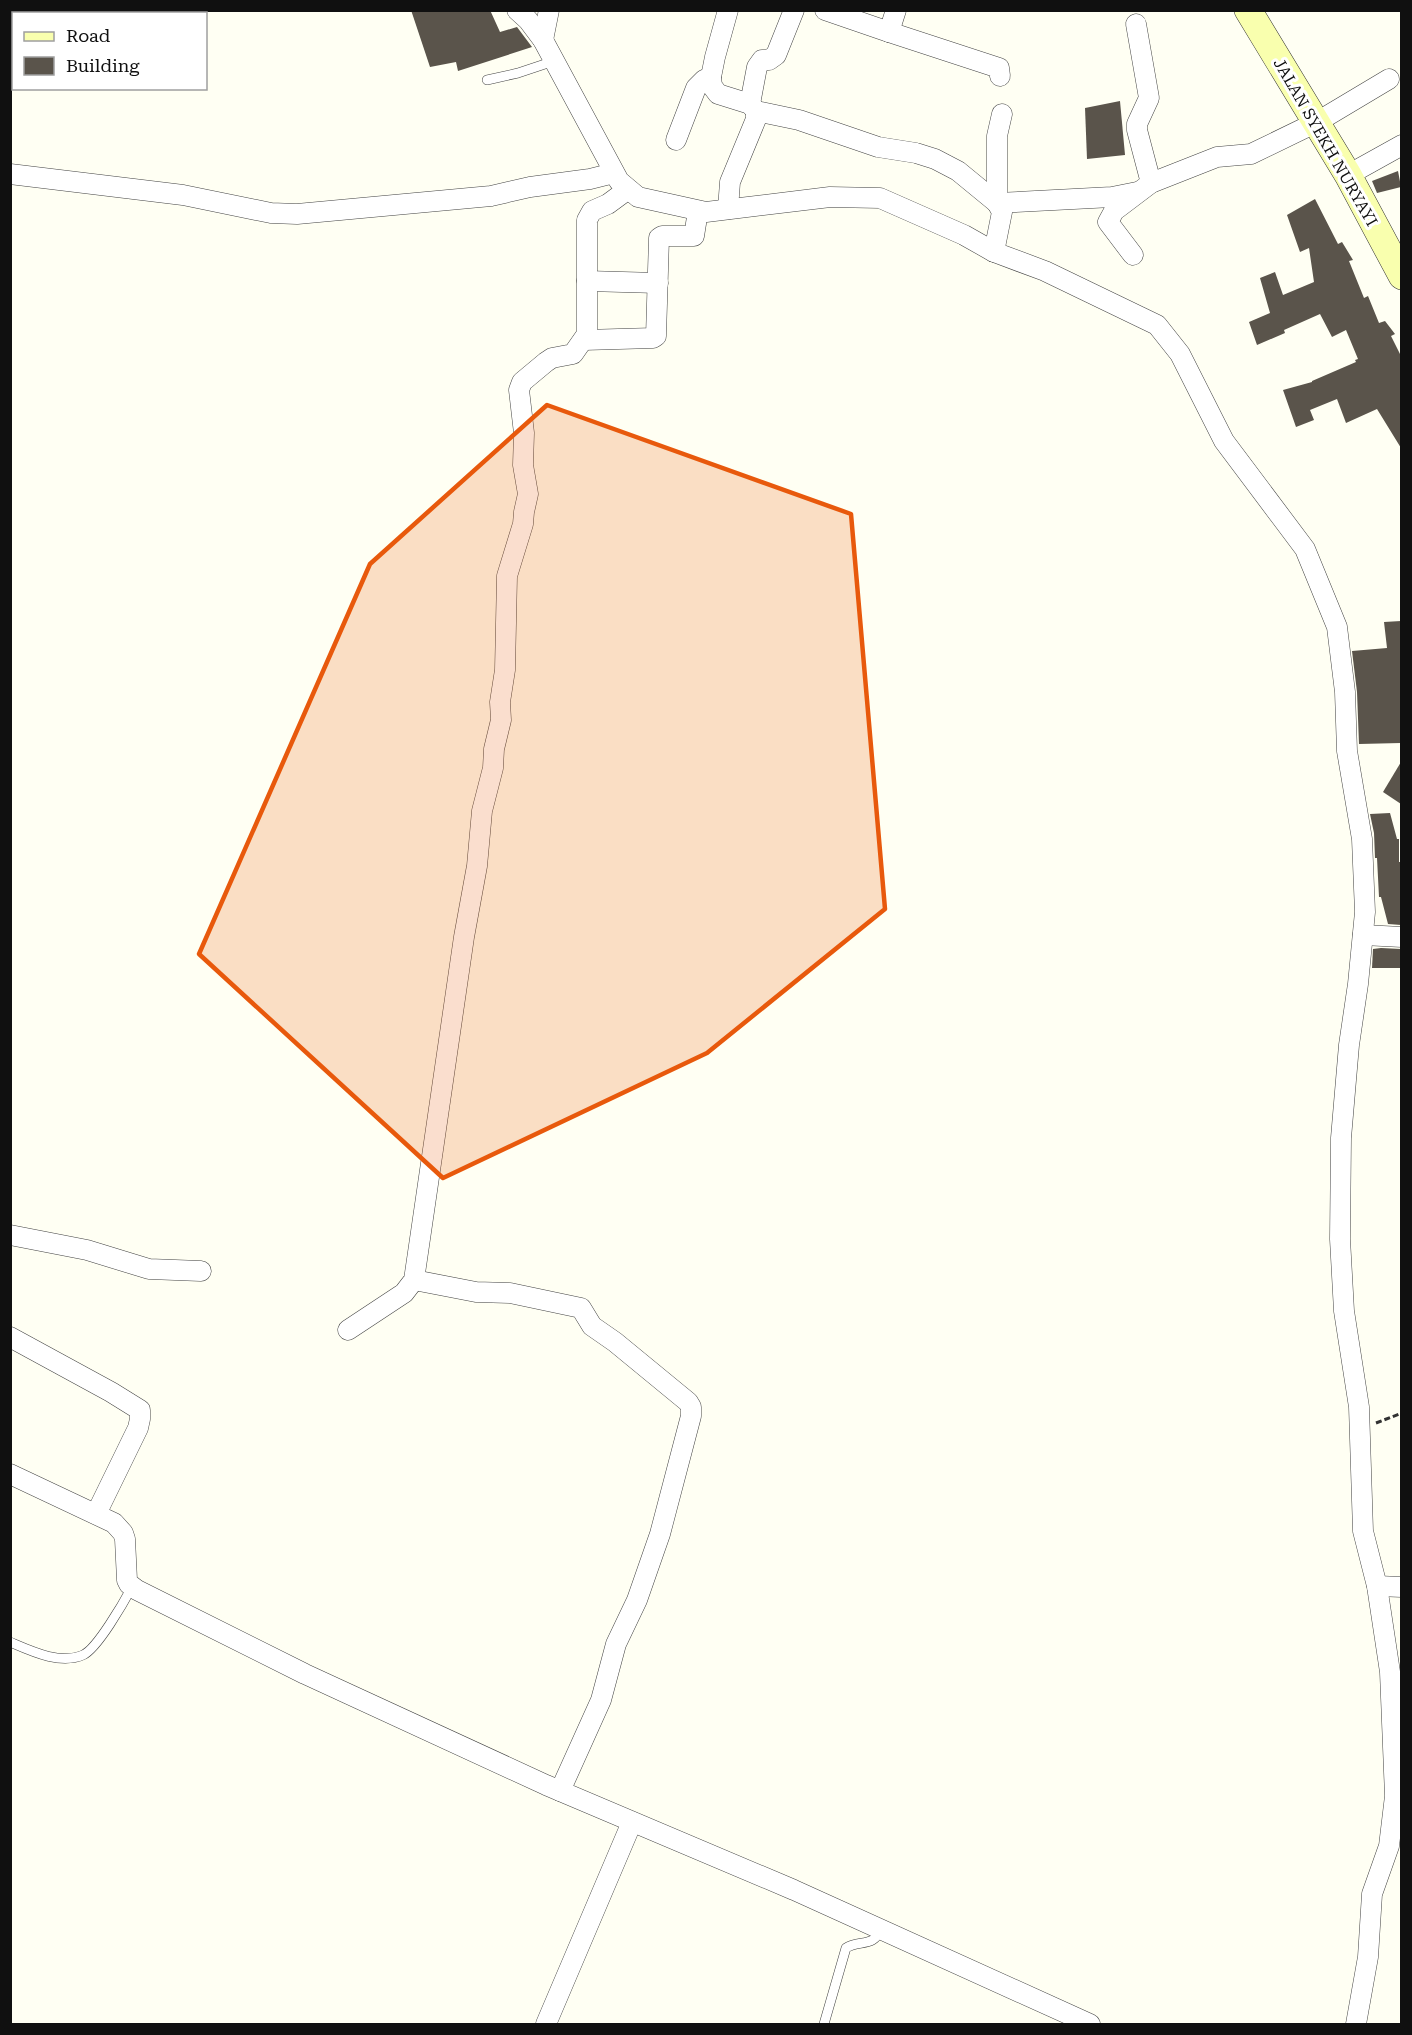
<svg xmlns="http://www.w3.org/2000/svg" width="1412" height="2035" viewBox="0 0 1412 2035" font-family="'Roboto Serif',serif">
  <rect width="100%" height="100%" fill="#fffff3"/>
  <g fill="#5a544b">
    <polygon points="411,10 490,10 500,32 517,27 532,47 458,71 456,62 430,67"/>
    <polygon points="1120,101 1125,155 1087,159 1085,108"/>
    <polygon points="1398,171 1401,187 1377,193 1372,181"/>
    <polygon points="1315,199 1338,244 1342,242 1353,260 1349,261 1364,298 1368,296 1379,323 1385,321 1395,334 1391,336 1401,356 1401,448 1377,409 1346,423 1337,399 1310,410 1314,420 1296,427 1283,390 1312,382 1312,381 1356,362 1355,360 1358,359 1346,330 1332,337 1320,314 1284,330 1285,333 1257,345 1249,322 1270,313 1260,278 1275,272 1283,295 1314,282 1309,248 1300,252 1287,215"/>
    <polygon points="1401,621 1401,743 1359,744 1357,692 1352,651 1387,648 1384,622"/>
    <polygon points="1401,762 1401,804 1383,792"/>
    <polygon points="1390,813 1397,839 1399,839 1399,862 1401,862 1401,925 1388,924 1381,897 1379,897 1377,858 1375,858 1374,833 1370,814"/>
    <polygon points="1381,948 1401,949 1401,968 1372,968 1373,949"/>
  </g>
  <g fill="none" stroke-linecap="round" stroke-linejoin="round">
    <g stroke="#434343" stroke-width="10">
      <g id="service">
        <polyline points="487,80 518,73 554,61"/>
        <path d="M10,1642c21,9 50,23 73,13 14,-6 41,-53 49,-68"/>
        <path d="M824,2024l22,-76c12,-8 30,-1 34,-19"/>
      </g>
    </g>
    <g stroke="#434343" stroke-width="21">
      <g id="minor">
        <polyline points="517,10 528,20 543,40 619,181 638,197 706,212 830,197 880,198 964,235 994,252 1045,271 1157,325 1180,354 1224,441 1305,549 1337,627 1345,692 1347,751 1362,839 1365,912 1358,984 1349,1045 1341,1138 1340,1239 1344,1311 1359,1407 1363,1531 1377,1586 1390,1672 1395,1796 1389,1846 1372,1894 1368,1957 1356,2024"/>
        <polyline points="728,10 715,57 711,77 712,86 718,94 750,104 756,111 799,120 878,147 916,153 935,159 958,171 997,203 1112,197 1137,192"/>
        <polyline points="825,10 889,32 896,10"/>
        <polyline points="1136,24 1149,98 1137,124 1137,130 1151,183"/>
        <polyline points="889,32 999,68 1000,76"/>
        <polyline points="543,40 549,10"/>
        <polyline points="750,104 757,67 762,60 769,60 776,55 794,10"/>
        <polyline points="676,140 696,88 704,80 711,77"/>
        <polyline points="10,174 183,195 271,213 297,214 491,196 530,187 590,179 614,173"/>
        <polyline points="1348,175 1402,145"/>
        <polyline points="728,209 730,182 756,119 756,111"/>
        <polyline points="994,252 1002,212 997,203 997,136 1002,114"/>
        <polyline points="1133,255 1108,222 1114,211 1151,183 1217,157 1251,154 1317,122 1389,79"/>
        <polyline points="587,281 658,283"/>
        <polyline points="584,340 653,338 656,336 659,238 662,236 694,236 698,211"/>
        <polyline points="1363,935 1402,937"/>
        <polyline points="10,1235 87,1250 149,1269 201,1271"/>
        <polyline points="414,1280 476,1292 510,1293 581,1308 592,1326 615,1342 688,1402 691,1407 691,1416 660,1534 637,1600 616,1644 601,1700 560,1791"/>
        <polyline points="348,1330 404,1293 414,1280 464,937 477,866 482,811 493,768 494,749 501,720 500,702 505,670 507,576 523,524 524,512 528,494 523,465 524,433 519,390 522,382 546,362 552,358 573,354 587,334 587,220 592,211 608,204 627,190"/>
        <polyline points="10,1337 111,1392 140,1410 140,1419 138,1428 96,1514"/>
        <polyline points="10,1474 114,1523 123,1533 125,1539 127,1580 129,1584 137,1590 305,1674 546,1785 794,1890 1090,2024"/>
        <polyline points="1377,1586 1402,1587"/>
        <polyline points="546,2024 632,1822"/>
      </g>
    </g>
    <g stroke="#323232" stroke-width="28">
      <polyline id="secondary" points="1248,10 1348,175 1402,276"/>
    </g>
    <polyline stroke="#323232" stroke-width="3" stroke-dasharray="6 3" stroke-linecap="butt" points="1376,1423 1402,1413"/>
    <use href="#service" stroke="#fff" stroke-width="9"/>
    <use href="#minor" stroke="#fff" stroke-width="20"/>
    <use href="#secondary" stroke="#f9ffae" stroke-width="27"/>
  </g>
  <path fill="#e8590c" fill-opacity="0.2" stroke="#e8590c" stroke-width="4.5" stroke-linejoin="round" d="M547,405l304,109 34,395 -178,144 -264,125 -244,-224 171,-390z"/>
  <g text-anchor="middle" stroke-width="6" stroke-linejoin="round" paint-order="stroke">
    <g font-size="16" fill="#101010" stroke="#fff">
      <text transform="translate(1326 142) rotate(60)" y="6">JALAN SYEKH NURYAYI</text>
    </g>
  </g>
  <rect width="1412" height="2035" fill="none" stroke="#101010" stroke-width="24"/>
  <rect x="12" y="12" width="195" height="78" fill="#ffffff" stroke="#9f9f9f" stroke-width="1.5"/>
  <rect x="24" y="32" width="30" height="9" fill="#f9ffae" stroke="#9f9f9f" stroke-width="1.5"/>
  <text x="66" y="42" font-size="18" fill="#101010">Road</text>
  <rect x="24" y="57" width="30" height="18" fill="#5a544b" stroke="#9f9f9f" stroke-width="1.5"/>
  <text x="66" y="72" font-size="18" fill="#101010">Building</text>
</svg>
